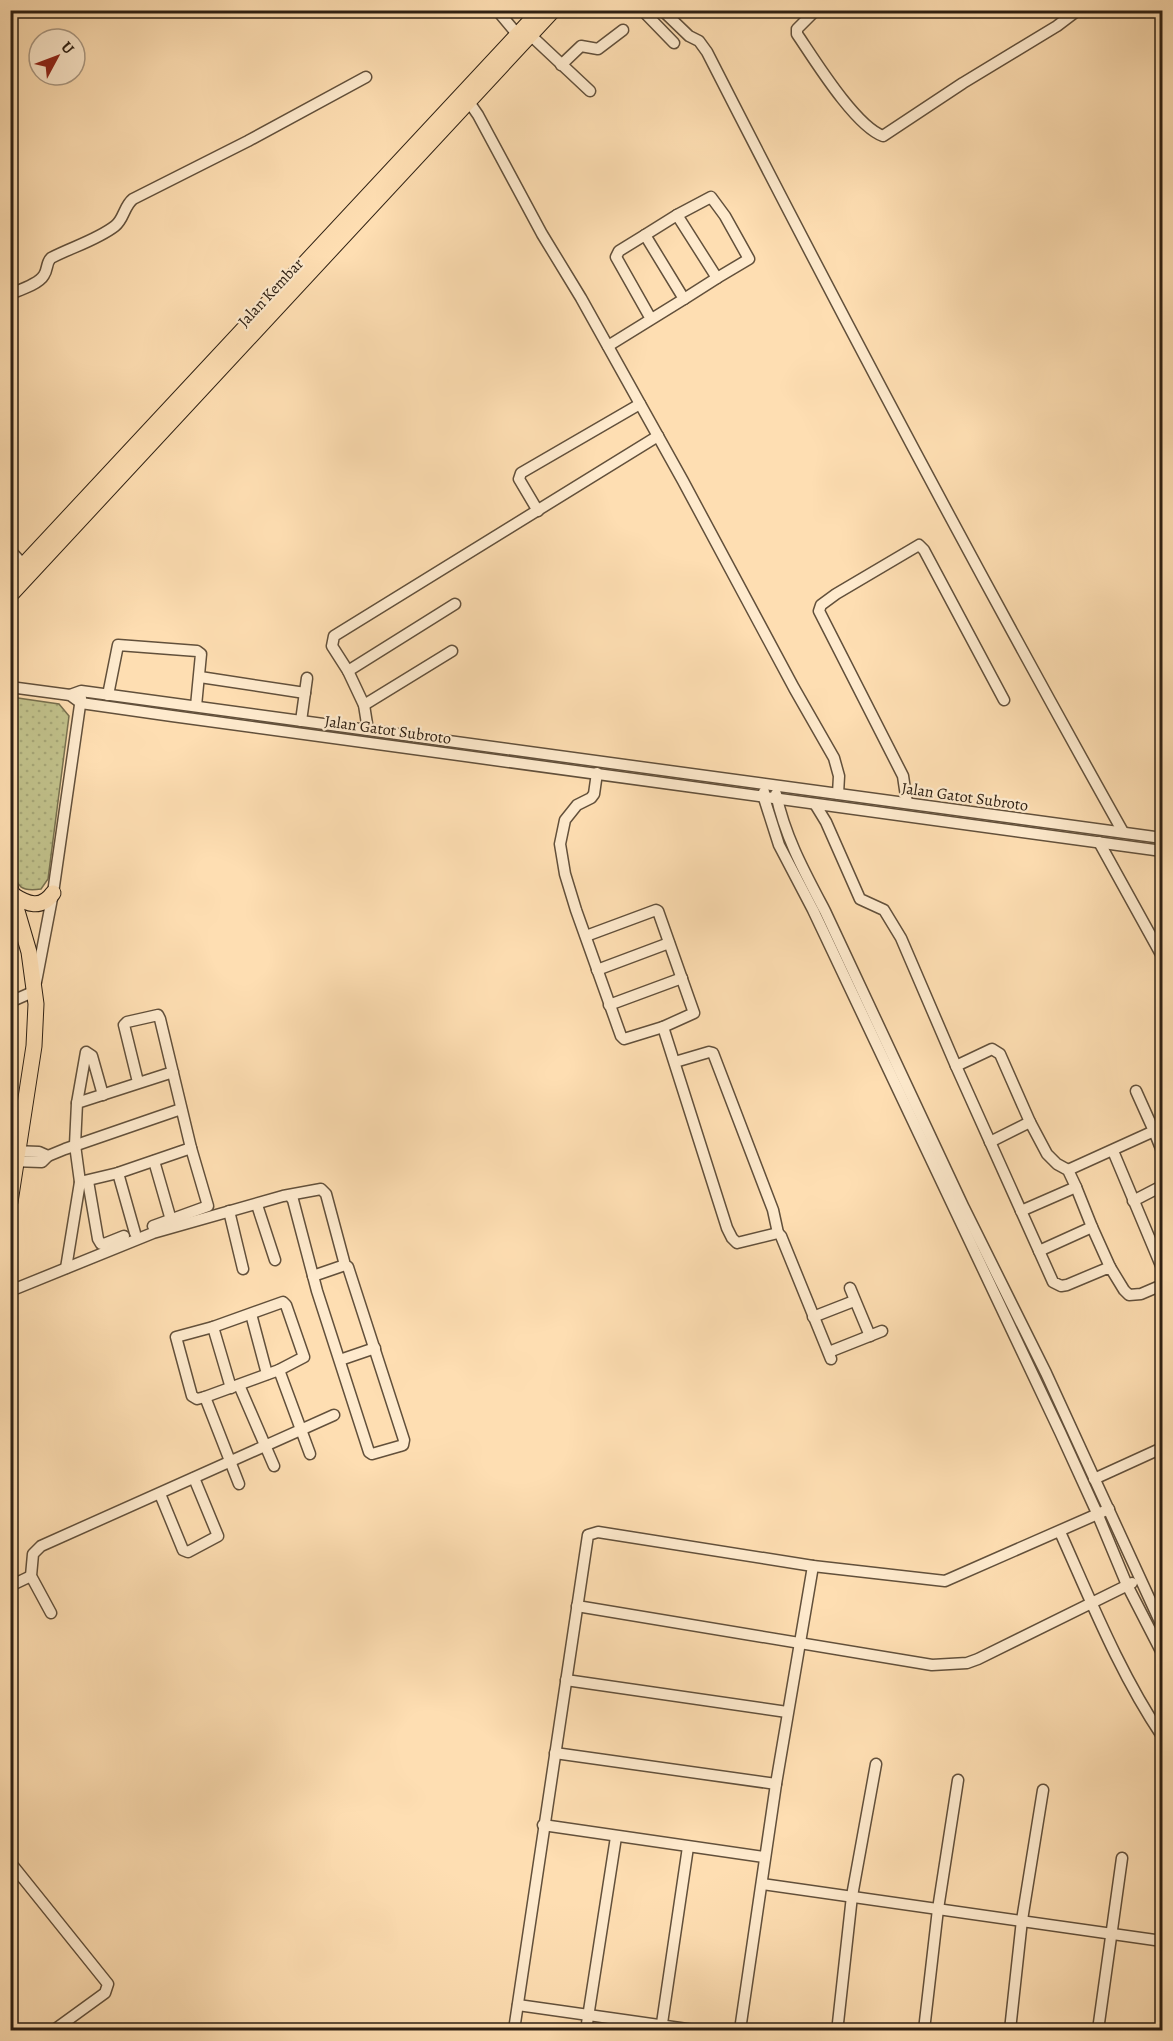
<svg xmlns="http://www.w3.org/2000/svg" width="1173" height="2041" viewBox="0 0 1173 2041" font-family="Alegreya,serif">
  <defs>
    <pattern id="park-dots" width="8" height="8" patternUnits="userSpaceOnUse" patternTransform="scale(1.5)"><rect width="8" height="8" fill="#c1c18b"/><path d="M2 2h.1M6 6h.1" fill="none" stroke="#a6a677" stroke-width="1.8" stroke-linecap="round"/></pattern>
  </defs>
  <rect width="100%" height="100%" fill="#fedeb2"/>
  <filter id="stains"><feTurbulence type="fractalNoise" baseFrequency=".00333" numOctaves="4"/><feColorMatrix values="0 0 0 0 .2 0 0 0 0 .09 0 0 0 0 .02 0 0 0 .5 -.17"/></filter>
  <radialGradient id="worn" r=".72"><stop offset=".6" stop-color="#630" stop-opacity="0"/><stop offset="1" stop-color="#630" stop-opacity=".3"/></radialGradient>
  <path fill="url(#park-dots)" stroke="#78704f" stroke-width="1.5" d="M11,697l48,7 10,12 -21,163 -7,10c-23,3 -23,-3 -30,-23z"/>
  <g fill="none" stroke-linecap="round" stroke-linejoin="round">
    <g stroke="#62503b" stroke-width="13">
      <g id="minor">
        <polyline points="497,10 522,40"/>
        <polyline points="642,10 674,43"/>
        <path d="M662,10l27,26 10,5 8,11c134,263 272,523 416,780"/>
        <path d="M816,10l-19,19v5c17,25 58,92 86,102l80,-53 94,-57 21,-16"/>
        <polyline points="525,30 590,91"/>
        <polyline points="561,65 581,46 598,49 623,30"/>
        <polyline points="469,102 478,115 542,234 581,298 683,481 794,688 834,758 839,776 838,794"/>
        <polyline points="677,215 711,197 725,216 749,259 717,278"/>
        <polyline points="645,235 677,215 717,278 684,299"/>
        <path d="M10,294c10,-4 29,-10 34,-19 4,-6 2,-12 7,-17 21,-11 46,-18 64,-32 9,-7 9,-20 18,-27l115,-58 118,-64"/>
        <polyline points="608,346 684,299 645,235 619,251 616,257 651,319"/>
        <polyline points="538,511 519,479 521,473 640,404"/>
        <polyline points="10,550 28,570"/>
        <polyline points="348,671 455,604"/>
        <polyline points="200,677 305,693"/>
        <polyline points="10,687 70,695 81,703 172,716 1162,851"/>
        <polyline points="70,695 81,691 1162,838"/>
        <polyline points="108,695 118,645 197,651 201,654 196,706"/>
        <polyline points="364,705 452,651"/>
        <polyline points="301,721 307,678"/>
        <polyline points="368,730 364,705 348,671 332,646 334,636 658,436"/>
        <polyline points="597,773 594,794 591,798 577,805 565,820 560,844 565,874 576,910 621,1036 624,1039 663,1027 727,1228 732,1238 737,1243 778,1233 781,1236 831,1359"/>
        <polyline points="764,792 764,798 779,845 813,910 1060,1432 1097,1513 1127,1585 1162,1653"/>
        <path d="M776,794c9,43 29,79 49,117l139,297 82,165 116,253"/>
        <polyline points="907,803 903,776 819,611 821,605 836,594 919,545 924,550 1004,700"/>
        <polyline points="815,804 826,822 860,899 884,910 901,938 956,1066 1053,1282 1061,1286 1067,1285 1110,1267 1124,1290 1129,1295 1141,1294 1162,1285"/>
        <polyline points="1099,842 1162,956"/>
        <polyline points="586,936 656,910 658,911 694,1013 663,1027"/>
        <polyline points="597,970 669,943"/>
        <polyline points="36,982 53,893 81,698"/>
        <polyline points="10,1002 35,991"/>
        <polyline points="609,1005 682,978"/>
        <polyline points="675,1062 709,1052 713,1053 773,1210 778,1233"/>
        <polyline points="956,1066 992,1049 1000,1054 1030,1122 990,1142"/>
        <polyline points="138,1082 124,1025 127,1022 158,1015 160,1019 191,1148 118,1173 80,1182 75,1145 77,1103 173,1072"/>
        <polyline points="1136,1091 1154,1131"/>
        <polyline points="77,1103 86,1052 92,1056 103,1095"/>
        <polyline points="13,1151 39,1152 48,1156"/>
        <polyline points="1113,1151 1162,1268"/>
        <polyline points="12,1161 42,1162 48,1156 65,1149 181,1109"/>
        <polyline points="154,1161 171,1220"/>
        <polyline points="1068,1170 1154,1131 1162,1151"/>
        <polyline points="118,1173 135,1233"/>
        <polyline points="88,1181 98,1239 101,1244 104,1244 124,1236"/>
        <polyline points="1133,1201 1162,1186"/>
        <polyline points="257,1205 275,1260"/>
        <polyline points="229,1211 243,1269"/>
        <polyline points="1021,1211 1076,1187 1068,1170 1057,1164 1047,1154 1030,1122"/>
        <polyline points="153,1226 208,1206 191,1148"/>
        <polyline points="1092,1227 1110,1267"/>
        <polyline points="1039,1251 1092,1227 1076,1187"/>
        <polyline points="66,1268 80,1182"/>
        <polyline points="313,1276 345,1265"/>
        <polyline points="850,1288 870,1336"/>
        <polyline points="10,1291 153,1233 283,1196 321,1189 326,1194 345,1265 348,1267 404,1440 403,1445 400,1446 372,1454 369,1452 317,1291 293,1200 289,1195"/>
        <polygon points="283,1302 286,1305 304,1357 279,1370 205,1397 197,1399 192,1396 176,1337 213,1327"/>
        <polyline points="251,1314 267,1374"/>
        <polyline points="813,1317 854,1301"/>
        <polyline points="213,1327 231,1388"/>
        <polyline points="829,1352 882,1331"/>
        <polyline points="340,1360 375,1348"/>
        <polyline points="279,1370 310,1454"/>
        <polyline points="239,1385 274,1466"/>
        <polyline points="205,1397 239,1484"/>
        <polyline points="1094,1479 1162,1448"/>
        <polyline points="160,1494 183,1550 188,1552 218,1536 194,1478"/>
        <path d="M1060,1532c31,69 60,142 102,204"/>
        <polyline points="10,1586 31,1576"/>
        <polyline points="577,1606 932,1665 967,1663 978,1659 1132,1583"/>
        <polyline points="51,1613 31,1576 33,1554 41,1546 334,1415"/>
        <polyline points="566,1680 787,1712"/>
        <polyline points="555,1753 776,1784"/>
        <polyline points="543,1825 764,1857"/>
        <polyline points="10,1862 108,1984 105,1993 54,2030"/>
        <polyline points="762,1884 1162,1941"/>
        <polyline points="518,2005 694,2030"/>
        <polyline points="838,2023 852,1896 876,1764"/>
        <polyline points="514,2030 588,1535 598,1532 813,1566 945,1581 1109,1509"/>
        <polyline points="586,2030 616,1837"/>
        <polyline points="661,2030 688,1847"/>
        <polyline points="740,2030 776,1784 813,1566"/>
        <polyline points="924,2030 938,1909 958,1780"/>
        <polyline points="1010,2030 1022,1920 1043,1790"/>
        <polyline points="1098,2030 1122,1858"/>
      </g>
    </g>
    <g stroke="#2e2013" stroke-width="16">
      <g id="major">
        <polyline points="10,579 540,10"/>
        <polyline points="10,596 554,10"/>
      </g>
    </g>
    <g stroke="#2e2013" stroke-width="17">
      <g id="highway">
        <polyline points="10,887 29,952 36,1004 34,1046 10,1202"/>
        <path d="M13,895c14,9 28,15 40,-2"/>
      </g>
    </g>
    <use href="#minor" stroke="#feeacd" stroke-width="10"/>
    <use href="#major" stroke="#fedeb2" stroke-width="14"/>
    <use href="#highway" stroke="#fedeb2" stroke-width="15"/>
  </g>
  <g text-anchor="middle" stroke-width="4.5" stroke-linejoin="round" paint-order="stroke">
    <g font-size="16" fill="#2e2013" stroke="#feeacd">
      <text transform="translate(270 292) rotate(-47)" y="6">Jalan Kembar</text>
      <text transform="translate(388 729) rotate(8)" y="6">Jalan Gatot Subroto</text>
      <text transform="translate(965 796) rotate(8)" y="6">Jalan Gatot Subroto</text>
    </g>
  </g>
  <rect width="1173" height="2041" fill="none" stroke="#fedeb2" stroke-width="36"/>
  <rect x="12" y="12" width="1149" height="2017" fill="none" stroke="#2e2013" stroke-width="3"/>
  <rect x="18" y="18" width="1137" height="2005" fill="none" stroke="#2e2013" stroke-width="1.5"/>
  <g transform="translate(57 57) rotate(49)"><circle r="28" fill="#feeacd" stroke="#ab9983" stroke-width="1.5"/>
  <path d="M0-4.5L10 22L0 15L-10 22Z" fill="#8f2418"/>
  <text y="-9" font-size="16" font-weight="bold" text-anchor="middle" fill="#2e2013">U</text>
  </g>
  <rect width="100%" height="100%" filter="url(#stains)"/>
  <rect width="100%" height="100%" fill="url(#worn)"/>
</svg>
